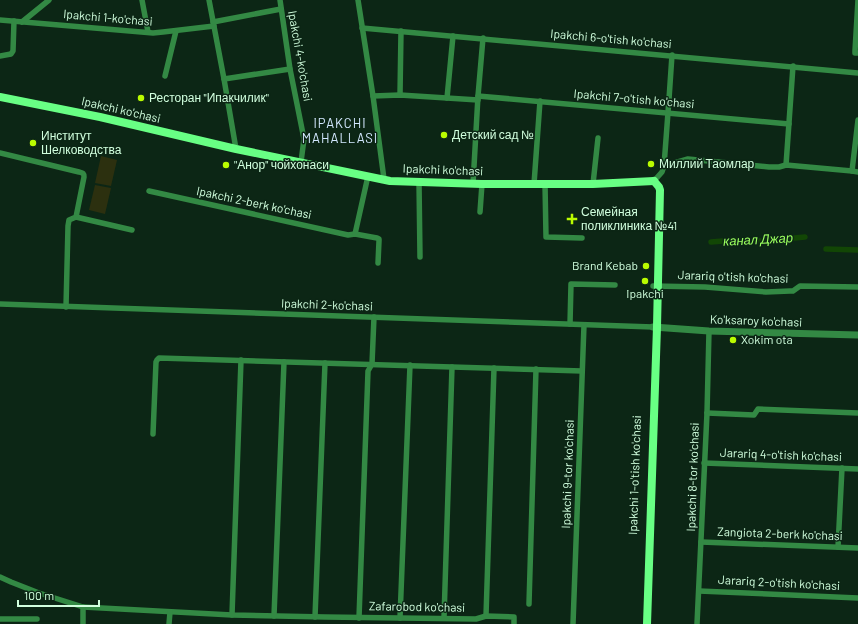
<svg xmlns="http://www.w3.org/2000/svg" width="858" height="624" viewBox="0 0 858 624" font-family="Barlow,sans-serif">
  <rect width="100%" height="100%" fill="#0c2615"/>
  <g fill="#2c300f">
    <polygon points="101,156 117,160 111,186 95,183"/>
    <polygon points="95,185 111,188 105,214 89,210"/>
  </g>
  <g fill="none" stroke-linecap="round" stroke-linejoin="round">
    <g stroke="#124605" stroke-width="5.5">
      <polyline points="711,242 735,240 761,241 805,237"/>
      <polyline points="826,249 858,250"/>
    </g>
    <g stroke="#338944" stroke-width="5.5">
      <polyline points="142,0 148,32"/>
      <polyline points="209,0 224,79 236,149"/>
      <polyline points="280,0 290,69 304,139 301,162"/>
      <polyline points="358,0 373,96 384,179"/>
      <polyline points="858,0 855,51 855,53 858,53"/>
      <polyline points="0,20 153,33 163,32 214,26"/>
      <polyline points="22,22 49,0"/>
      <polyline points="213,22 281,9"/>
      <polyline points="362,28 858,73"/>
      <polyline points="0,56 11,54 13,51 14,21"/>
      <polyline points="165,76 176,31"/>
      <polyline points="224,79 290,69"/>
      <polyline points="400,95 401,31"/>
      <polyline points="373,96 400,95 478,100"/>
      <polyline points="478,96 789,124"/>
      <polyline points="447,98 453,36"/>
      <path d="M0,153l79,19c4,1 5,1 5,5l-8,40 -7,3 -1,6 -2,81"/>
      <polyline points="786,165 793,66"/>
      <polyline points="664,166 688,159 769,167 779,167 786,165 852,171 858,120"/>
      <polyline points="852,171 858,172"/>
      <polyline points="654,181 662,172 664,166 669,99 672,55"/>
      <polyline points="419,182 420,257"/>
      <polyline points="473,184 478,96 483,38"/>
      <polyline points="534,184 540,101"/>
      <polyline points="545,184 546,237 582,238"/>
      <polyline points="593,184 598,138"/>
      <polyline points="149,191 348,235 355,234 377,238 379,239 379,241 378,263"/>
      <polyline points="480,212 482,184"/>
      <polyline points="76,217 132,230"/>
      <polyline points="355,234 368,176"/>
      <polyline points="653,286 705,287 766,292 790,291 793,291 800,286 858,287"/>
      <polyline points="0,304 653,327"/>
      <polyline points="570,324 571,284 615,285"/>
      <polyline points="707,413 754,415 758,409 858,413"/>
      <polyline points="153,434 156,362 157,360 159,358 582,371"/>
      <polyline points="704,463 858,469"/>
      <polyline points="701,542 858,548"/>
      <polyline points="838,547 842,468"/>
      <polyline points="0,577 11,582 39,593 83,607 232,615 325,617 476,619 486,616 514,617 514,624"/>
      <polyline points="699,591 858,598"/>
      <polyline points="529,604 536,369"/>
      <polyline points="232,615 241,360"/>
      <polyline points="274,616 284,362"/>
      <polyline points="486,616 494,368"/>
      <polyline points="315,617 325,363"/>
      <polyline points="359,618 368,371 372,364 374,317"/>
      <polyline points="400,618 410,365"/>
      <polyline points="444,618 452,367"/>
      <polyline points="0,619 37,619"/>
      <polyline points="83,624 83,607"/>
      <polyline points="169,624 170,612"/>
      <polyline points="573,624 584,325"/>
      <polyline points="697,624 707,413 709,331"/>
    </g>
    <polyline stroke="#338944" stroke-width="7" points="653,327 709,331 858,335"/>
    <g stroke="#68ff84" stroke-width="8">
      <polyline points="0,97 100,117 236,149 390,181 482,184 593,184 654,181"/>
      <polyline points="647,624 657,327 660,190 659,187 654,181"/>
    </g>
  </g>
  <g fill="#bafc00" stroke="#0c2615" stroke-width="1.5">
    <circle cx="141" cy="98" r="4"/>
    <circle cx="444" cy="135" r="4"/>
    <circle cx="33" cy="143" r="4"/>
    <circle cx="651" cy="164" r="4"/>
    <circle cx="226" cy="165" r="4"/>
    <path d="M570 213h4v4h4v4h-4v4h-4v-4h-4v-4h4z"/>
    <circle cx="646" cy="266" r="4"/>
    <circle cx="645" cy="281" r="4"/>
    <circle cx="733" cy="340" r="4"/>
  </g>
  <g text-anchor="middle" stroke-width="3" stroke-linejoin="round" paint-order="stroke">
    <g font-size="12" fill="#d1ffde" stroke="#0c2615">
      <text transform="translate(108 18) rotate(5)" y="4">Ipakchi 1-ko'chasi</text>
      <text transform="translate(611 39) rotate(5)" y="4">Ipakchi 6-o'tish ko'chasi</text>
      <text transform="translate(300 56) rotate(80)" y="4">Ipakchi 4-ko'chasi</text>
      <text transform="translate(634 99) rotate(5)" y="4">Ipakchi 7-o'tish ko'chasi</text>
      <text transform="translate(121 110) rotate(13)" y="4">Ipakchi ko'chasi</text>
      <text transform="translate(443 170) rotate(2)" y="4">Ipakchi ko'chasi</text>
      <text transform="translate(254 203) rotate(12)" y="4">Ipakchi 2-berk ko'chasi</text>
      <text transform="translate(733 277) rotate(2)" y="4">Jarariq o'tish ko'chasi</text>
      <text transform="translate(327 305) rotate(2)" y="4">Ipakchi 2-ko'chasi</text>
      <text transform="translate(756 321) rotate(2)" y="4">Ko'ksaroy ko'chasi</text>
      <text transform="translate(781 455) rotate(2)" y="4">Jarariq 4-o'tish ko'chasi</text>
      <text transform="translate(568 474) rotate(-88)" y="4">Ipakchi 9-tor ko'chasi</text>
      <text transform="translate(635 475) rotate(-88)" y="4">Ipakchi 1-o'tish ko'chasi</text>
      <text transform="translate(693 477) rotate(-88)" y="4">Ipakchi 8-tor ko'chasi</text>
      <text transform="translate(780 534) rotate(2)" y="4">Zangiota 2-berk ko'chasi</text>
      <text transform="translate(779 583) rotate(3)" y="4">Jarariq 2-o'tish ko'chasi</text>
      <text transform="translate(417 607) rotate(1)" y="4">Zafarobod ko'chasi</text>
    </g>
    <g font-size="12" fill="#d1ffde" stroke="#0c2615" text-anchor="start">
      <text x="149" y="102">Ресторан "Ипакчилик"</text>
      <text x="452" y="139">Детский сад №</text>
      <text x="41" y="140">Институт<tspan x="41" dy="14">Шелководства</tspan></text>
      <text x="659" y="168">Миллий Таомлар</text>
      <text x="234" y="169">"Анор" чойхонаси</text>
      <text x="581" y="216">Семейная<tspan x="581" dy="14">поликлиника №41</tspan></text>
      <text x="638" y="270" text-anchor="end">Brand Kebab</text>
      <text x="645" y="298" text-anchor="middle">Ipakchi</text>
      <text x="741" y="344">Xokim ota</text>
    </g>
    <g font-size="13" letter-spacing="1" fill="#d3e8ff" stroke="#0c2615">
      <text x="340" y="128">IPAKCHI<tspan x="340" dy="15">MAHALLASI</tspan></text>
    </g>
    <g font-size="13" font-style="italic" fill="#9bff5f" stroke="#0c2615">
      <text transform="translate(758 239) rotate(-3)" y="5">канал Джар</text>
    </g>
  </g>
  <path d="M18 600v6h81v-6" fill="none" stroke="#d1ffde" stroke-width="2"/>
  <text x="24" y="600" font-size="12" fill="#d1ffde" stroke="#0c2615" stroke-width="3" paint-order="stroke">100 m</text>
</svg>
